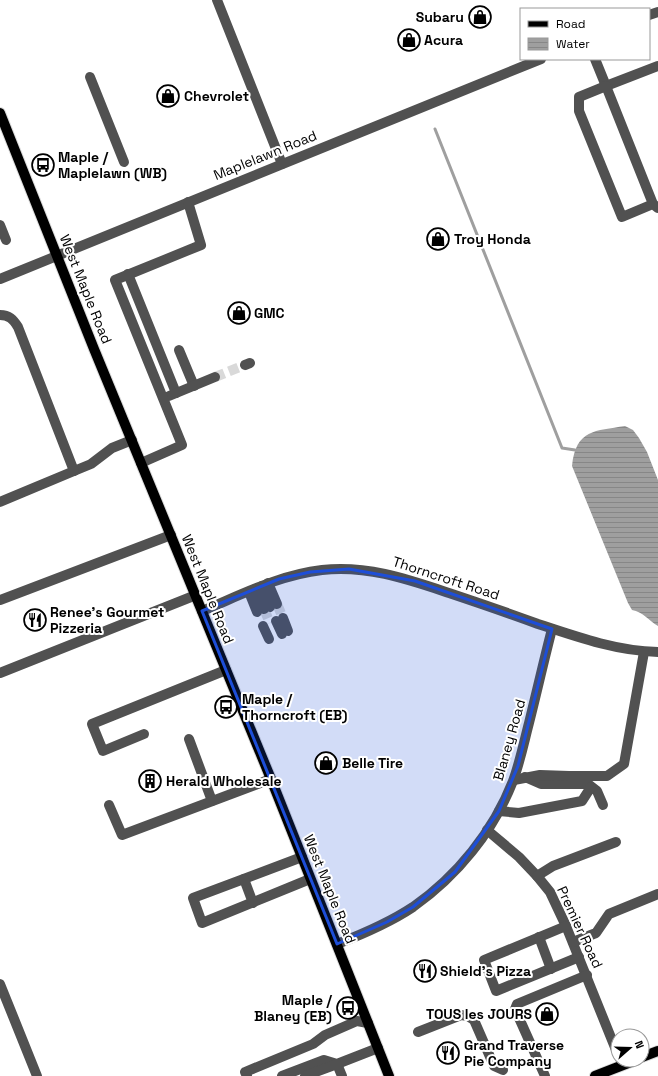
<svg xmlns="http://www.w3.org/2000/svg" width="658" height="1076" viewBox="0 0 658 1076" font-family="'Space Grotesk',sans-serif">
  <defs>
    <pattern id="water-rules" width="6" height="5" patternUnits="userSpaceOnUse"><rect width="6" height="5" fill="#9f9f9f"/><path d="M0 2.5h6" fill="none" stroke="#878787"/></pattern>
  </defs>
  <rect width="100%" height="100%" fill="#fff"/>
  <path fill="url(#water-rules)" d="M625,426l8,4 6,8 8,14 11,28v146c-10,-6 -15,-14 -26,-16l-4,-7 -56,-137c4,-37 23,-35 53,-40z"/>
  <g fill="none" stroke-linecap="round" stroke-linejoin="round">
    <polyline stroke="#9f9f9f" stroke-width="3" points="435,129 562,448 575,450"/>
    <g stroke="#d9d9d9" stroke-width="10" stroke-dasharray="10 5" stroke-linecap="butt">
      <polyline points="215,377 245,365"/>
      <polyline points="277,604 283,618"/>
      <polyline points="264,609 270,623"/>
    </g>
    <g stroke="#dbdbdb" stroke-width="12">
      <g id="major">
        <polyline points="0,113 94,349 271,779 389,1076"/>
        <polyline points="642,1057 658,1051"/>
        <polyline points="595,1076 636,1060"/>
      </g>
    </g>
    <g stroke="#515151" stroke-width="10">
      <polyline points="217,0 282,164"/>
      <polyline points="649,15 658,12"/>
      <polyline points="595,59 606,86 658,66"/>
      <polyline points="90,77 124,162"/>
      <polyline points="653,204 622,217 579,111 579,97 606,86 653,204 658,208"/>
      <polyline points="0,225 6,240"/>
      <polyline points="128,274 176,393"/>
      <polyline points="0,279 541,59"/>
      <path d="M0,315c9,0 13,4 18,12l56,144 17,-7 21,-16 20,-8"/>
      <polyline points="179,350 194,386"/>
      <polyline points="245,365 250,363"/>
      <polyline points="169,396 215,377"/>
      <polyline points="141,463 182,445 115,280 201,245 188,202"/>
      <polyline points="0,502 74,471"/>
      <polyline points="268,583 277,604"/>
      <polyline points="262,586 270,607"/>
      <polyline points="255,589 264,609"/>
      <polyline points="249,592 257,612"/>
      <polyline points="0,600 171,535"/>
      <path d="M202,611c39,-16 77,-36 120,-41 45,-5 85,9 127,23 30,10 59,20 89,31 39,13 79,27 120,28"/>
      <polyline points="283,618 288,631"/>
      <polyline points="276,621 282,634"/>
      <polyline points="263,626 269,639"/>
      <polyline points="0,673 196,595"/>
      <polyline points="144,734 103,751 92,724 226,670"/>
      <polyline points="189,739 212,801"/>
      <polyline points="525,777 541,784 588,784 597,791 603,805"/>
      <polyline points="514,780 540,775 569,776 607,776 624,764 644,652"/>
      <polyline points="109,805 122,835 271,779"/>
      <polyline points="499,811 519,813 582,801 591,787"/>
      <polyline points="487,830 519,857 537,876 550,892 566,926 618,1055"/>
      <polyline points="302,857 193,898 202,923 310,879"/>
      <polyline points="537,876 553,866 616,842"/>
      <polyline points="244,879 253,903"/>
      <polyline points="566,926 484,960 496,991 579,957"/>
      <polyline points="539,937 551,969"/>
      <polyline points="573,942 596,933 609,914 658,894"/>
      <path d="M337,944c26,-10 52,-21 76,-37 44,-31 80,-75 100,-126 7,-19 11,-39 16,-58 8,-32 15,-63 23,-94"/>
      <polyline points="0,984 37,1076"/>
      <polyline points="418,1032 461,1015 468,1016 474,1020 494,1066 503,1070"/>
      <polyline points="247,1076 245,1072 313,1044 325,1035 357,1021 368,1023"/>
      <polyline points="282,1076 324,1060 337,1064 378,1048"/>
      <polyline points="305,1076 337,1064 342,1076"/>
      <polyline points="545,1076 515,1009 517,1004 587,975"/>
    </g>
    <use href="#major" stroke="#000" stroke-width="10"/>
  </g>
  <path fill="#1d4ed8" fill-opacity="0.2" stroke="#1d4ed8" stroke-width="3" stroke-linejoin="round" d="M349,569l66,12 137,48 -34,137 -19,45 -44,61 -42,35 -26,15 -50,22 -135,-333 77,-32 31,-7z"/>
  <defs>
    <g id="shop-ring" transform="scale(1.15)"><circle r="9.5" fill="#fff" stroke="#000" stroke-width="1.5"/><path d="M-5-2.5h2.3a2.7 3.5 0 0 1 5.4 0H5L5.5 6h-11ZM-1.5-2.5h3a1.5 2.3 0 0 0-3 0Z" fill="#000"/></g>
    <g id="bus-ring" transform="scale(1.15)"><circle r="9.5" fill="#fff" stroke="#000" stroke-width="1.5"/><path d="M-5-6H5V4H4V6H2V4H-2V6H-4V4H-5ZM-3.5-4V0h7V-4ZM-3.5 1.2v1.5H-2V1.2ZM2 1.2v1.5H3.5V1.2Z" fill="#000"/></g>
    <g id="restaurant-ring" transform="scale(1.15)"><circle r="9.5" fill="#fff" stroke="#000" stroke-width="1.5"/><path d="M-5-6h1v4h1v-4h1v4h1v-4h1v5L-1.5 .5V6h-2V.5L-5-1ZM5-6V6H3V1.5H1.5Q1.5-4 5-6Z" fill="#000"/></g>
    <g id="building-ring" transform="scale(1.15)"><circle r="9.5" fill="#fff" stroke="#000" stroke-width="1.5"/><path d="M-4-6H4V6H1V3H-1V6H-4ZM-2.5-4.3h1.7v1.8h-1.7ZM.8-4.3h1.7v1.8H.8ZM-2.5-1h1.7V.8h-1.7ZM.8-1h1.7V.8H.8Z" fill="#000"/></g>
  </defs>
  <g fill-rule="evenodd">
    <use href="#shop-ring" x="480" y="17"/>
    <use href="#shop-ring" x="409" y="40"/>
    <use href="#shop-ring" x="168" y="96"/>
    <use href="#bus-ring" x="43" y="165"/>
    <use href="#shop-ring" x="438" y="239"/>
    <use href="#shop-ring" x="239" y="313"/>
    <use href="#restaurant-ring" x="35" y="620"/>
    <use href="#bus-ring" x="226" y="707"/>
    <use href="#shop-ring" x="326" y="763"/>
    <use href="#building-ring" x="150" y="781"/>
    <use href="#restaurant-ring" x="425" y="971"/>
    <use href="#bus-ring" x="348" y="1008"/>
    <use href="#shop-ring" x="547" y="1014"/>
    <use href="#restaurant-ring" x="448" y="1053"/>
  </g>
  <g text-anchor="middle" stroke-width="4" stroke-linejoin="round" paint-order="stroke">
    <g font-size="14" font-weight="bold" fill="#000" stroke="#fff" text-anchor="start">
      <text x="464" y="22" text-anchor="end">Subaru</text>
      <text x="424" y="45">Acura</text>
      <text x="184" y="101">Chevrolet</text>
      <text x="58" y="162">Maple /<tspan x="58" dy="16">Maplelawn (WB)</tspan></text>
      <text x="454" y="244">Troy Honda</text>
      <text x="254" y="318">GMC</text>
      <text x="50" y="617">Renee's Gourmet<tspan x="50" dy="16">Pizzeria</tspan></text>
      <text x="242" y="704">Maple /<tspan x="242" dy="16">Thorncroft (EB)</tspan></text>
      <text x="342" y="768">Belle Tire</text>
      <text x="166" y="786">Herald Wholesale</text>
      <text x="440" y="976">Shield's Pizza</text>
      <text x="332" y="1005" text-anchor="end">Maple /<tspan x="332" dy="16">Blaney (EB)</tspan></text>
      <text x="532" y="1019" text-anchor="end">TOUS les JOURS</text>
      <text x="464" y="1050">Grand Traverse<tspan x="464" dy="16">Pie Company</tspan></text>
    </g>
    <g font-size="14" fill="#000" stroke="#fff">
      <text transform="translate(265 155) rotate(-22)" y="5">Maplelawn Road</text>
      <text transform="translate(86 289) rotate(68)" y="5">West Maple Road</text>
      <text transform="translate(446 578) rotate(18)" y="5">Thorncroft Road</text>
      <text transform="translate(208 589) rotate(68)" y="5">West Maple Road</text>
      <text transform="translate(509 740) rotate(-74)" y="5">Blaney Road</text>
      <text transform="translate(330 889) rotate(68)" y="5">West Maple Road</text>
      <text transform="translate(580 927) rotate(65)" y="5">Premier Road</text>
    </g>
  </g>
  <rect x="520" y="8" width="130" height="52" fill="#ffffff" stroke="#999999"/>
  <rect x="528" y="21" width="20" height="6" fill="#000000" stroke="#999999"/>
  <text x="556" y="28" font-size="12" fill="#000000">Road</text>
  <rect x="528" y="38" width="20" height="12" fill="url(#water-rules)" stroke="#999999"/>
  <text x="556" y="48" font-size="12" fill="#000000">Water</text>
  <g transform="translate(630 1048) rotate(70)"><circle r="19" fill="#ffffff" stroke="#999999"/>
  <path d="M0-3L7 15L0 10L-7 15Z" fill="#000000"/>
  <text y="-6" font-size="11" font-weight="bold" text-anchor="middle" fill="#000000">N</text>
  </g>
</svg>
